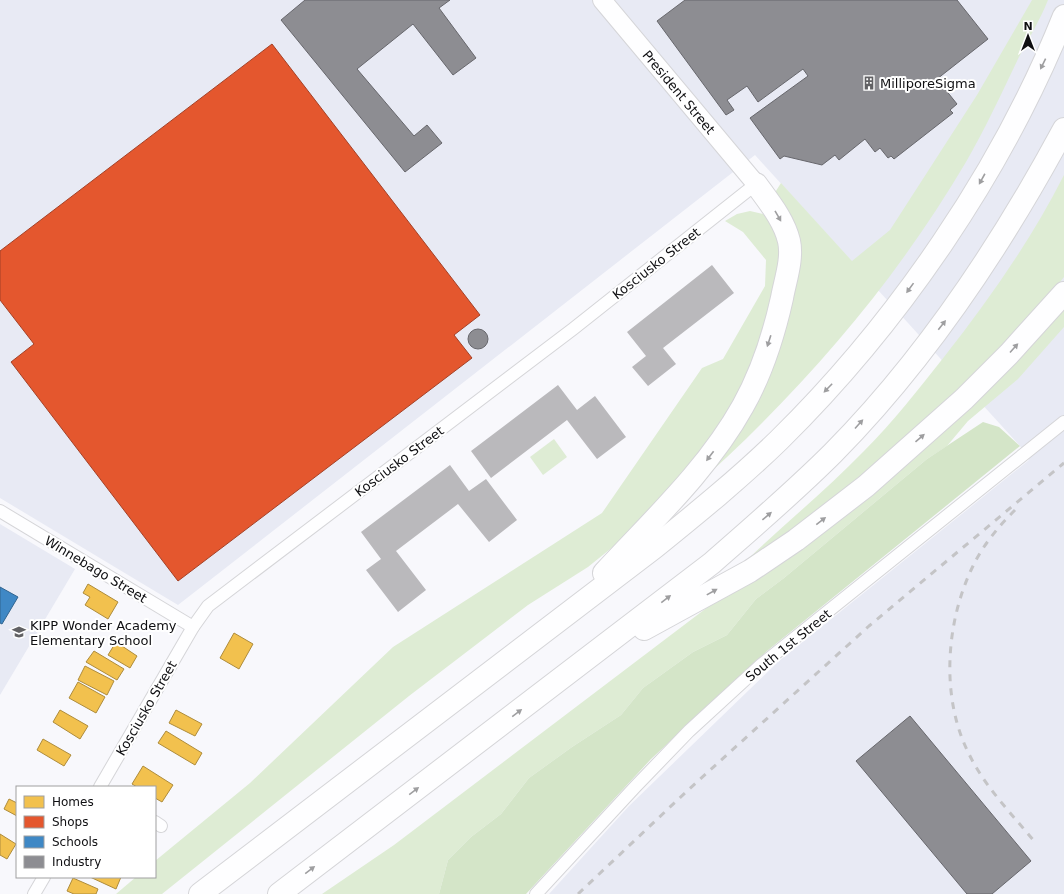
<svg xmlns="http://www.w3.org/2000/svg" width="1064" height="894" viewBox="0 0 1064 894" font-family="'DejaVu Sans',sans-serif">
  <rect width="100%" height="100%" fill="#f8f8fc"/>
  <g fill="#e8eaf4">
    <polygon points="0,0 1064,0 1064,894 549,894 629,806 779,661 1029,460 1020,446 755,155 178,605 0,498"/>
    <polygon points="0,524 75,569 0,695"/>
  </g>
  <g fill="#deecd4">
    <path d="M1032,0h16c-8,20 -19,38 -29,57 -17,35 -33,71 -53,105 -73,124 -167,232 -275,328l99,-205 -16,-91 7,-11 71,78 38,-31 87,-135z"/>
    <path d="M1064,175v102l-22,28 -101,104 -118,100 -73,51 -1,-2c38,-36 78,-69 115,-107 29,-29 54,-61 80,-94 45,-57 87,-117 120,-182z"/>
    <polygon points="750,211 763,214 774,224 782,251 772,313 737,402 707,449 614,546 588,567 528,605 409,696 162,894 116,894 136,877 155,877 155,861 250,783 393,647 602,513 702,368 723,359 765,286 766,260 743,232 725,221 737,214"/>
    <polygon points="1064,301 1064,327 1018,379 968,421 947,446 927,459 784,578 756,599 727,635 693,652 643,688 621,715 572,747 529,778 501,814 471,837 448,860 439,894 322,894 394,845 721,597"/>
    <polygon points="554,439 567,457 543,475 530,457"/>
  </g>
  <polygon fill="#d4e5c8" points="983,422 999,427 1020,446 767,651 651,759 526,894 439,894 448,860 471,837 501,814 529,778 572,747 621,715 643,688 693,652 727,635 756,599 784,578 927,459"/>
  <g fill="#f2c14e" stroke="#ae8c3c">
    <polygon points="88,584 118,602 108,619 85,605 90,597 83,593"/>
    <polygon points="234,633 253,644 239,669 220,658"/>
    <polygon points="116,642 137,656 130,668 108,655"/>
    <polygon points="94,651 124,669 117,680 86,662"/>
    <polygon points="85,666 114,681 107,695 78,680"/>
    <polygon points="78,682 105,697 96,713 69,698"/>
    <polygon points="60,710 88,726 80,739 53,722"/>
    <polygon points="176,710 202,724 195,736 169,723"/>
    <polygon points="166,731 202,753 195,765 158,743"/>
    <polygon points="43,739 71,755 64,766 37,750"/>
    <polygon points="143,766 173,785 162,802 155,798 155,787 137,787 132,784"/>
    <polygon points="9,799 17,803 17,816 4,809"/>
    <polygon points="0,834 16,844 7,859 0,855"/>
    <polygon points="90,877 121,877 116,889"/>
    <polygon points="73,878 98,889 96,894 74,894 67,891"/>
  </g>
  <polygon fill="#e4572e" stroke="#a44126" points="272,44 480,315 454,335 472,358 178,581 11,362 34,344 0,300 0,251"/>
  <polygon fill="#3f88c5" stroke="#31648f" points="0,587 18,597 2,624 0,623"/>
  <g fill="#8d8d92" stroke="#67676c">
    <polygon points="305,0 450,0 439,8 476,58 453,75 413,24 357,69 414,136 427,125 442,143 405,172 281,20"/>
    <polygon points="685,0 957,0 988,39 937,79 957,104 950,110 953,113 894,159 891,156 888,158 880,148 875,152 865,139 839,160 835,155 822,165 784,156 780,159 750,118 808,76 803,69 758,102 747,86 727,100 734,110 726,115 657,21"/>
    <circle cx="478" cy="339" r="10"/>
    <polygon points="910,716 1031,861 992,894 967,894 856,761"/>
  </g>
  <g fill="#bab9bc">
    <polygon points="712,265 734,293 663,348 676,364 648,386 632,367 646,356 627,332"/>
    <polygon points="558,385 577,410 595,396 626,437 597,459 567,420 491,478 471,451"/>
    <polygon points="450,465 469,491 486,479 517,520 489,542 458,504 396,551 426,590 398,612 366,570 381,559 361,532"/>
  </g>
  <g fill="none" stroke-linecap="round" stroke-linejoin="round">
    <g stroke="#d5d5d8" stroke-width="14">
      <g id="street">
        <polyline points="0,511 193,627"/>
        <polyline points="100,787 193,627 208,606 573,329 756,184"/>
        <polyline points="155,822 161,826"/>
        <polyline points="34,894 44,877"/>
        <polyline points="536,894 635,787 689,731 761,665 1064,422"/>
      </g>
    </g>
    <g stroke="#d5d5d8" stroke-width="20">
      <g id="secondary">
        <path id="s1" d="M602,0l154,184"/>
      </g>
    </g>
    <g stroke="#d5d5d8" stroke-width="24">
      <g id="highway">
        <path d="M604,573c49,-53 104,-104 139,-167 18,-32 31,-72 39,-108 3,-17 11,-39 7,-57 -5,-21 -20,-39 -33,-57"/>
        <polyline points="644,629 750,571 796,540 866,486 964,399 1009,354 1064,293"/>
        <path d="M200,894l455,-347c42,-34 85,-69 124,-107 119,-117 223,-269 285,-424"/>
        <path d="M279,894l433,-331c41,-36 82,-71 121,-110 94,-95 168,-207 231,-324"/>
      </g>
    </g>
    <use href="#street" stroke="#fefeff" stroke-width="12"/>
    <use href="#secondary" stroke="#fefeff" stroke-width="18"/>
    <use href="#highway" stroke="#fefeff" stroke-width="22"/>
    <g stroke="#c4c4c6" stroke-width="3" stroke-dasharray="7 7" stroke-linecap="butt">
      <path d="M1015,510c-16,16 -32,35 -42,56 -27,55 -33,131 -4,188 16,33 42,59 65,87"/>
      <polyline points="578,894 687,791 869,626 1064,463"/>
    </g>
  </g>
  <defs><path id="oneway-solid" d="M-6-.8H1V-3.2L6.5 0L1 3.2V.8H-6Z"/></defs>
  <g fill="#9e9ea0">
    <use href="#oneway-solid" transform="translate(1043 64) rotate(116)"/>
    <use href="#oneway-solid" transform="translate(982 179) rotate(119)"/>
    <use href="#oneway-solid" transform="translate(778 216) rotate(60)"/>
    <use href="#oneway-solid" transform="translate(910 288) rotate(126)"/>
    <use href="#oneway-solid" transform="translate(942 325) rotate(-52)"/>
    <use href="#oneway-solid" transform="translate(769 341) rotate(108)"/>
    <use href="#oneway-solid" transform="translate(1014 348) rotate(-48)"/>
    <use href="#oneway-solid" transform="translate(828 388) rotate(134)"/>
    <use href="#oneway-solid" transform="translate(859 424) rotate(-48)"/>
    <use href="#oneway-solid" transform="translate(920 438) rotate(-41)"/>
    <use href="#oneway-solid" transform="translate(710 456) rotate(127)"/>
    <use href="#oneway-solid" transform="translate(767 516) rotate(-40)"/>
    <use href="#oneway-solid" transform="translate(821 521) rotate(-38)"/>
    <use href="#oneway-solid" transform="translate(712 592) rotate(-29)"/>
    <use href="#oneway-solid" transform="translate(666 599) rotate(-38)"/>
    <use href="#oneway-solid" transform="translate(517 713) rotate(-37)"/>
    <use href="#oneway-solid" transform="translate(414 791) rotate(-37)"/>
    <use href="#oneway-solid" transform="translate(310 870) rotate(-37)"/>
  </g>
  <defs>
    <g id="building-bare" transform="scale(1.08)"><path d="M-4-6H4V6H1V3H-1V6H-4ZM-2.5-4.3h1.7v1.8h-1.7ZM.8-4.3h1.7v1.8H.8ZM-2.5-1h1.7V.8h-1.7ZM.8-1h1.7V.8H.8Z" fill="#616164" stroke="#fff" stroke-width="2.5" paint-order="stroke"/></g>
    <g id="school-bare" transform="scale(1.08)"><path d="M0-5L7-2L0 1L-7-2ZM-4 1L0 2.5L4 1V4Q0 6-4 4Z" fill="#616164" stroke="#fff" stroke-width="2.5" paint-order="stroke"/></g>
  </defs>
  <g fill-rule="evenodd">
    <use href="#building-bare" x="869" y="83"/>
    <use href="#school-bare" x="19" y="632"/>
  </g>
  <g text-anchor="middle" stroke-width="4" stroke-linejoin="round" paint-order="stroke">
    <g font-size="13" fill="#0f0f12" stroke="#fff" text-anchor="start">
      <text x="880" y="88">MilliporeSigma</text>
      <text x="30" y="630">KIPP Wonder Academy<tspan x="30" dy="15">Elementary School</tspan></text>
    </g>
    <g font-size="13" fill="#0f0f12" stroke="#fff">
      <text dy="5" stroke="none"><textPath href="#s1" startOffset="120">President Street</textPath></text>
      <text transform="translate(656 263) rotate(-38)" y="5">Kosciusko Street</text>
      <text transform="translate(399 461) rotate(-37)" y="5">Kosciusko Street</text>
      <text transform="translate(96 569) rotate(31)" y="5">Winnebago Street</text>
      <text transform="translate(788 645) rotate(-39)" y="5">South 1st Street</text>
      <text transform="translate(146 708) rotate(-60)" y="5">Kosciusko Street</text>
    </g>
  </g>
  <rect x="16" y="786" width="140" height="92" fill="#ffffff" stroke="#9f9fa0"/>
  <rect x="24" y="796" width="20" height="12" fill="#f2c14e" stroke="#9f9fa0"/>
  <text x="52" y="806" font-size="12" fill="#0f0f12">Homes</text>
  <rect x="24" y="816" width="20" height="12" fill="#e4572e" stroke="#9f9fa0"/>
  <text x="52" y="826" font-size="12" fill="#0f0f12">Shops</text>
  <rect x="24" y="836" width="20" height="12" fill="#3f88c5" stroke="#9f9fa0"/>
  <text x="52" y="846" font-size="12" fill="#0f0f12">Schools</text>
  <rect x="24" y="856" width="20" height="12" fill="#8d8d92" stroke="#9f9fa0"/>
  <text x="52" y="866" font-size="12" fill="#0f0f12">Industry</text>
  <g transform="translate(1028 36)" stroke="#ffffff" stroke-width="3" paint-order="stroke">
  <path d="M0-3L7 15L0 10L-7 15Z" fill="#0f0f12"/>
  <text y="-6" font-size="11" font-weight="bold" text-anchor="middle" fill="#0f0f12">N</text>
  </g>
</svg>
